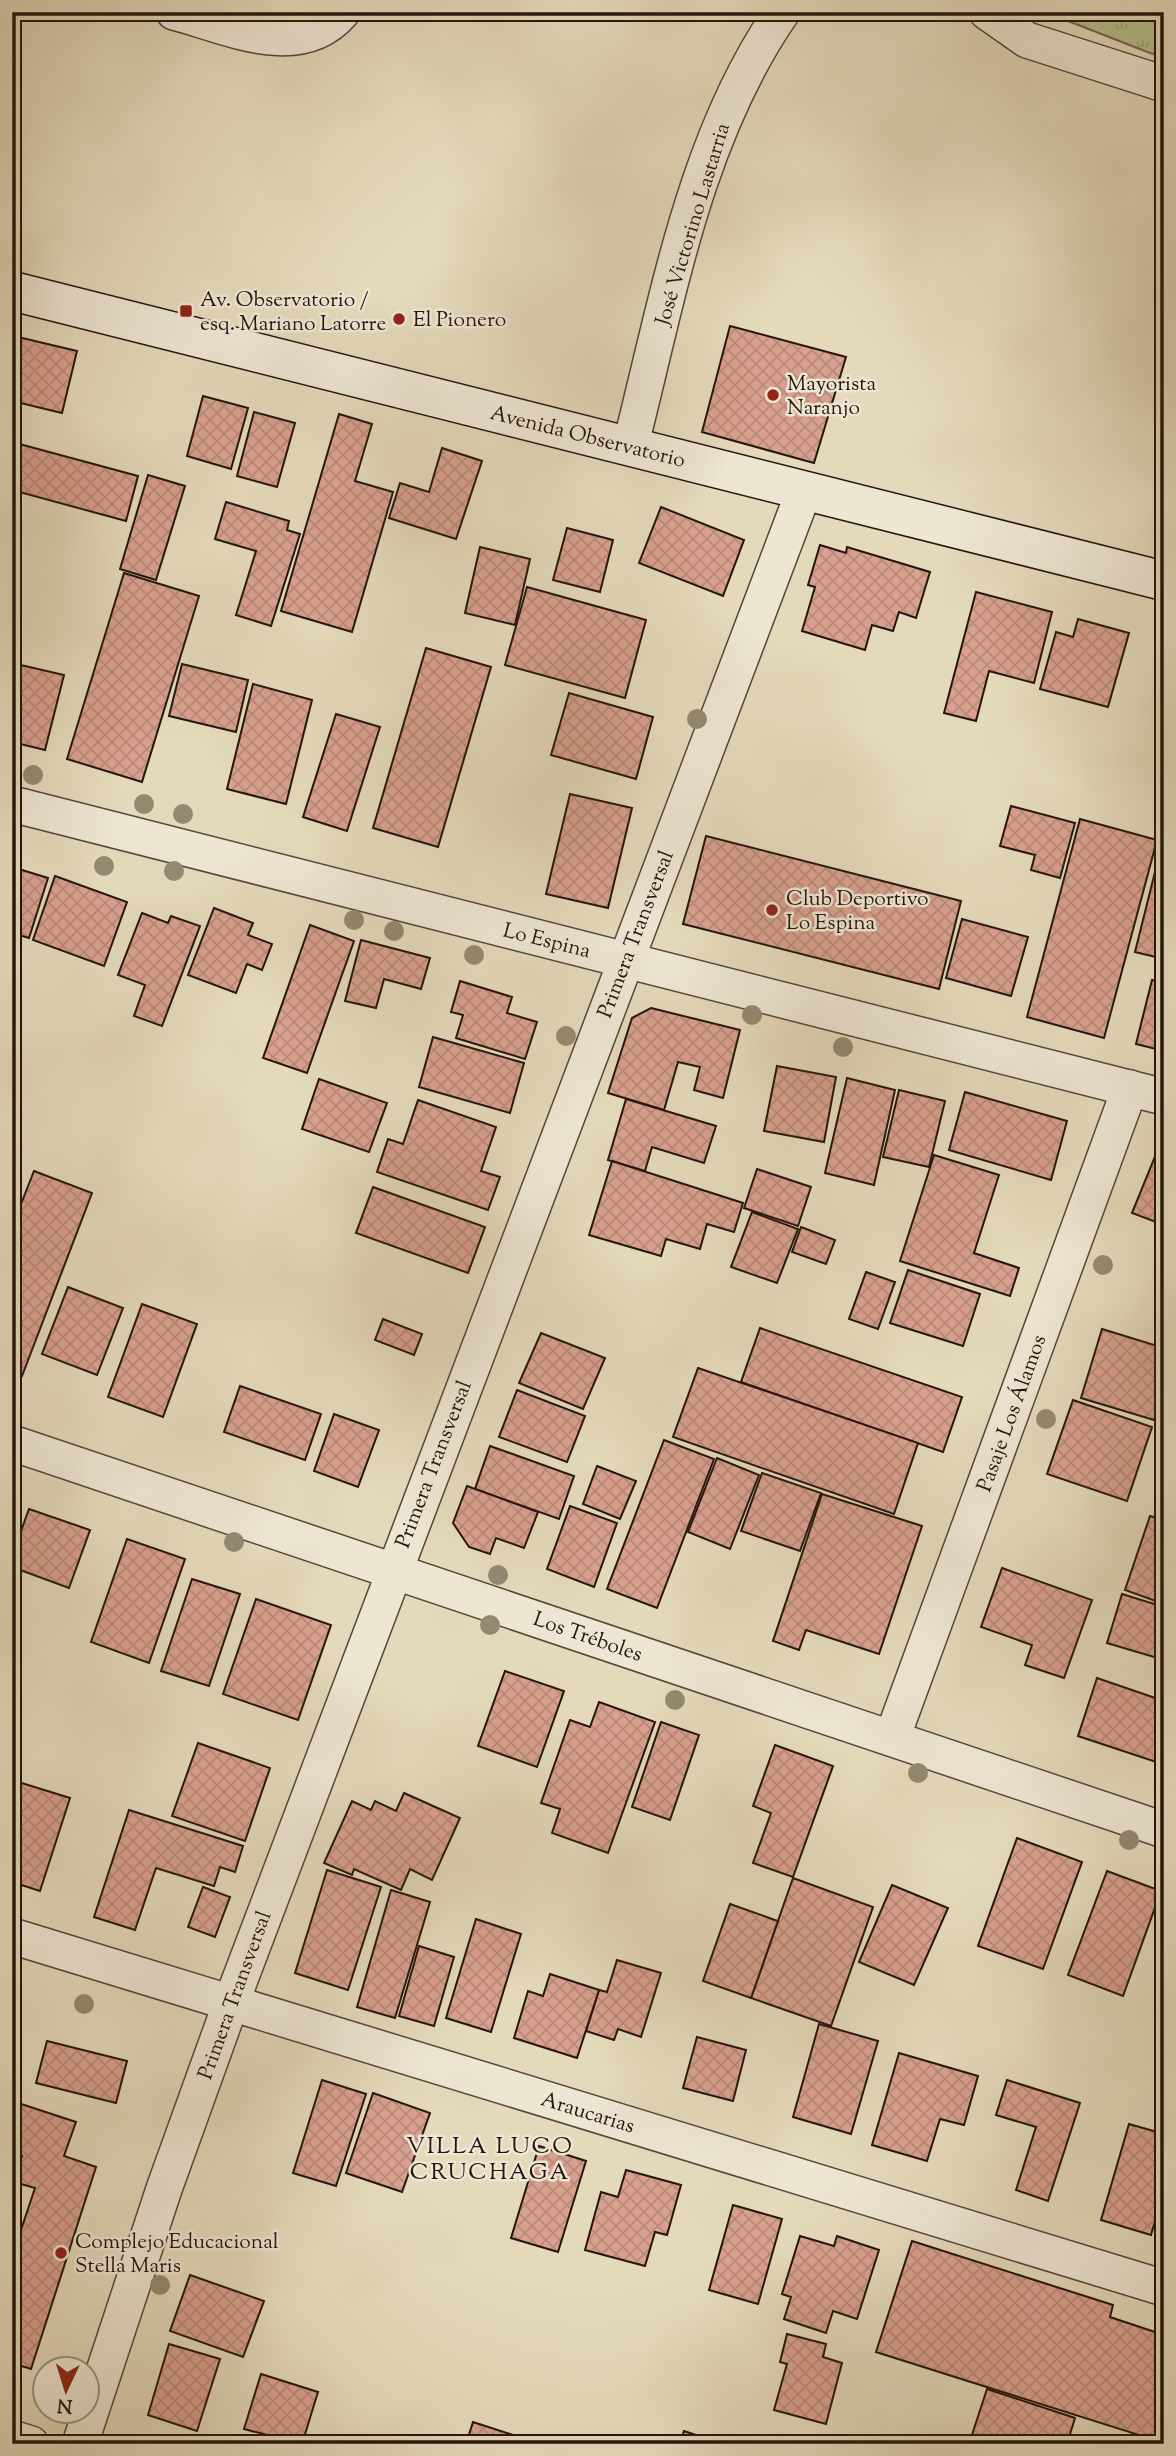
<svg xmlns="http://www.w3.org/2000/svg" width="1176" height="2456" viewBox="0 0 1176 2456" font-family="'Sorts Mill Goudy',serif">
  <defs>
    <pattern id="grass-tufts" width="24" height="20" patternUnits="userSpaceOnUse" patternTransform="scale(1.75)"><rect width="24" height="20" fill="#b6bf8f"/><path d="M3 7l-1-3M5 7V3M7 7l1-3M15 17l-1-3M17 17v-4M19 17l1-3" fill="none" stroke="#9ca37a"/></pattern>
    <pattern id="building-cross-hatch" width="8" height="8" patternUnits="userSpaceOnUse" patternTransform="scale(1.75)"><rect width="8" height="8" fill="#d8a08e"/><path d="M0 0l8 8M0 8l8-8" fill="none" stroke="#b98979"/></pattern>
  </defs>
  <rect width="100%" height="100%" fill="#e4d9bb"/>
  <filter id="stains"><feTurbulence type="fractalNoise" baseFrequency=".00286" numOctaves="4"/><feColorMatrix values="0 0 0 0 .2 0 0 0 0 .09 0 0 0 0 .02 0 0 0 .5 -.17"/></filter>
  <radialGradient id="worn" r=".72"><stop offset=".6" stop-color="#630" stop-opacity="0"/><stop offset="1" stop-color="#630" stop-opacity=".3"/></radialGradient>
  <polygon fill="url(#grass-tufts)" stroke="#6d6a4f" stroke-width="2" points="1045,12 1164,12 1164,57 1150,53"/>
  <g fill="url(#building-cross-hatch)" stroke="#24150f" stroke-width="2">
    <polygon points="730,326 846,357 814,463 702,432"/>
    <polygon points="18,337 77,351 62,413 12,401 12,361"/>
    <polygon points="203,396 248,408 231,469 187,456"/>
    <polygon points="254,412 295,423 277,487 237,476"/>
    <polygon points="339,414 372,424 355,481 393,492 352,632 281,611"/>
    <polygon points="12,442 138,476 126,521 12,490"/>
    <polygon points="442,448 482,461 456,539 389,518 400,483 429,492"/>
    <polygon points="148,475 185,486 156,580 120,569"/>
    <polygon points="226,502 289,521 287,530 300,534 271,626 236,615 256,551 215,539"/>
    <polygon points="661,507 744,540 723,596 639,563"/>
    <polygon points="567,528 613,540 600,592 553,580"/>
    <polygon points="820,545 846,553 847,547 930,572 916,618 899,612 893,631 872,625 865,650 802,631 815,587 808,585"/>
    <polygon points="480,547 530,559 515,625 465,613"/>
    <polygon points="124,573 199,596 142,782 67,759"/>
    <polygon points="527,587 646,620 625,698 505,665"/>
    <polygon points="976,592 1052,612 1034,683 989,671 976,721 944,713"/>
    <polygon points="1078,619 1129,633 1108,707 1040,689 1056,632 1073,637"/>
    <polygon points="426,648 491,667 438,847 373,828"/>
    <polygon points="12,663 64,675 45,750 12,742"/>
    <polygon points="182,664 248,680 236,732 169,716"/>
    <polygon points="253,684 312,700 286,804 227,789"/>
    <polygon points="569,693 653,717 636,779 551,755"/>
    <polygon points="336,714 380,727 347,831 303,817"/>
    <polygon points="570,794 632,808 608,908 546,894"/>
    <polygon points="1011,806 1075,823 1060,878 1031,870 1035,855 1000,846"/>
    <polygon points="1080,819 1157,840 1104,1038 1027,1017"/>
    <polygon points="706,836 961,901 939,989 683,924"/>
    <polygon points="12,867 48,878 29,938 12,933"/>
    <polygon points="1155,872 1164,874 1164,959 1135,952"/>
    <polygon points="55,876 127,902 104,966 33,940"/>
    <polygon points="214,908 253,923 248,935 272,944 262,970 247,964 236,993 188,975"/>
    <polygon points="142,913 168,923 171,916 200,926 162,1026 134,1016 145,985 118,975"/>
    <polygon points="962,919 1028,937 1011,996 946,978"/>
    <polygon points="310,925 354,941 307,1073 263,1058"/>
    <polygon points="361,940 430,958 421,989 384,979 376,1008 345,1001"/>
    <polygon points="1152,980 1164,983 1164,1051 1136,1044"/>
    <polygon points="460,981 512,997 507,1013 537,1022 525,1059 456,1038 463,1015 451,1012"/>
    <polygon points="651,1008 740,1030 723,1098 694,1090 700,1067 678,1062 664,1110 608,1093 632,1018"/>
    <polygon points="433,1037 524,1063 510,1113 419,1087"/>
    <polygon points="777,1066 836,1077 824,1142 764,1131"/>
    <polygon points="847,1078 895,1090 874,1185 825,1173"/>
    <polygon points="319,1079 387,1103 369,1152 302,1129"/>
    <polygon points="899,1090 945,1101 929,1167 883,1157"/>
    <polygon points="965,1092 1067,1121 1051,1180 949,1150"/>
    <polygon points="626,1099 716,1126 704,1163 652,1147 645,1171 608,1160"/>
    <polygon points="418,1100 496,1127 481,1171 500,1177 488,1210 377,1172 388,1139 403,1144"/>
    <polygon points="1156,1154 1164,1157 1164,1225 1132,1213"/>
    <polygon points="934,1155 999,1175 974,1253 1019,1268 1010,1296 900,1261"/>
    <polygon points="612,1161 743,1203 734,1232 707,1224 700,1249 666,1239 661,1256 589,1235"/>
    <polygon points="757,1169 811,1187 798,1226 744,1208"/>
    <polygon points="34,1171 92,1193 22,1376 12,1372 12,1227"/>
    <polygon points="373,1187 485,1227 468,1273 356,1233"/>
    <polygon points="752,1212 798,1229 777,1283 731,1267"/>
    <polygon points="801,1227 835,1240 826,1264 792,1252"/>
    <polygon points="908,1270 980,1294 963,1346 890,1323"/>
    <polygon points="866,1272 895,1282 878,1329 849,1319"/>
    <polygon points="68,1287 123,1308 97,1375 42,1354"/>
    <polygon points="142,1304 197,1324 163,1417 108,1397"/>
    <polygon points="383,1319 422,1334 414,1355 375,1340"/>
    <polygon points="760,1328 962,1397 943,1452 741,1382"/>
    <polygon points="1102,1329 1164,1348 1164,1391 1154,1420 1081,1398"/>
    <polygon points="541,1333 605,1358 583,1409 519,1383"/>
    <polygon points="698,1368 918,1443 894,1514 673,1437"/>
    <polygon points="240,1386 321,1414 305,1460 224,1432"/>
    <polygon points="517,1390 585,1416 567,1462 499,1437"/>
    <polygon points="1073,1400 1152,1427 1127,1501 1047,1474"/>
    <polygon points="334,1414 379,1430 358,1487 314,1471"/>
    <polygon points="664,1440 714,1459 657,1608 607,1589"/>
    <polygon points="490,1446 574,1476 559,1519 475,1489"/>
    <polygon points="717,1458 759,1475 730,1549 688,1532"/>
    <polygon points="597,1466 636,1481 620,1519 583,1504"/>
    <polygon points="762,1473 821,1493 800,1551 741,1531"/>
    <polygon points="467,1486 538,1512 524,1548 496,1538 490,1554 469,1547 453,1523"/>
    <polygon points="822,1494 922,1526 879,1654 806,1630 799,1650 773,1641"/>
    <polygon points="570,1506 617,1523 594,1587 547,1569"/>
    <polygon points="29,1509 90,1530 69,1588 12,1567 12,1556"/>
    <polygon points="1150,1516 1164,1520 1164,1604 1125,1590"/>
    <polygon points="127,1539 185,1559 149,1663 91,1642"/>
    <polygon points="1002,1568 1092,1600 1064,1678 1025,1665 1032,1645 981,1627"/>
    <polygon points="192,1579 240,1594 209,1686 161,1671"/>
    <polygon points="1122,1594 1164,1607 1164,1660 1107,1643"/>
    <polygon points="256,1599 331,1625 298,1720 223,1694"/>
    <polygon points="505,1671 564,1691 537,1767 478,1746"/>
    <polygon points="1097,1678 1164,1701 1162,1764 1078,1736"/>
    <polygon points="599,1702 655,1722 608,1853 552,1833 560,1809 541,1803 570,1720 590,1727"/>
    <polygon points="661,1722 699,1735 670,1820 632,1807"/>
    <polygon points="198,1743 270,1768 245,1841 172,1816"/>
    <polygon points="775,1745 833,1766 793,1877 753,1863 771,1813 753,1806"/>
    <polygon points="12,1780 70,1798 40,1891 12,1882"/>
    <polygon points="404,1793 460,1818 432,1880 410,1869 401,1890 354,1869 352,1875 324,1863 352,1801 371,1810 375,1801 396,1811"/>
    <polygon points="129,1810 243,1846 235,1872 220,1867 214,1886 156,1868 135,1930 94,1917"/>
    <polygon points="1017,1838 1082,1862 1043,1969 978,1946"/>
    <polygon points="327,1870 381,1887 348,1990 295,1973"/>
    <polygon points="1107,1871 1161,1891 1123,1996 1068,1975"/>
    <polygon points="793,1878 873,1907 831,2026 751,1998"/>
    <polygon points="892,1885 948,1908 914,1985 859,1962"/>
    <polygon points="203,1887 230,1897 215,1937 188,1927"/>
    <polygon points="391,1890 430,1902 395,2018 357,2007"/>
    <polygon points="730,1904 778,1921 751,1998 703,1981"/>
    <polygon points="476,1919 521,1934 491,2032 446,2018"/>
    <polygon points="419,1946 454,1957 434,2026 399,2016"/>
    <polygon points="1164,1951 1164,1969 1157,1966"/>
    <polygon points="617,1960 661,1973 641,2037 618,2029 614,2040 586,2031 599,1990 607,1992"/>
    <polygon points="550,1974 599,1990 577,2058 514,2038 528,1991 543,1996"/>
    <polygon points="819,2024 878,2041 851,2134 793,2117"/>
    <polygon points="697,2037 746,2050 733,2101 683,2088"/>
    <polygon points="47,2041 127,2061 116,2103 36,2083"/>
    <polygon points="899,2053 978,2076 964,2125 940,2119 927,2161 872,2145"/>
    <polygon points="322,2080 366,2094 336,2186 293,2173"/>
    <polygon points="1007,2080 1080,2103 1048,2201 1016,2190 1036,2127 996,2115"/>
    <polygon points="373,2093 430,2113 402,2192 346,2173"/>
    <polygon points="12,2101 76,2122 64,2156 96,2167 31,2369 12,2363 12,2257 35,2188 14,2182 22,2156 12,2153"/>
    <polygon points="1129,2124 1164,2134 1160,2150 1164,2151 1164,2190 1151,2235 1101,2220"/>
    <polygon points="539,2146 586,2161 558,2252 511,2238"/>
    <polygon points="626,2170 681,2185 667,2235 655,2232 645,2266 585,2250 601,2192 618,2197"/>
    <polygon points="733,2205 782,2219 758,2304 709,2290"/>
    <polygon points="800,2236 834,2246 837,2236 879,2250 857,2319 833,2311 826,2333 784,2319 791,2297 782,2294"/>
    <polygon points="912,2241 1113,2305 1110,2317 1164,2335 1164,2443 876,2352"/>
    <polygon points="190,2275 264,2301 243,2357 170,2331"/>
    <polygon points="787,2334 826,2344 823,2357 842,2363 826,2424 774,2410 787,2364 780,2362"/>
    <polygon points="169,2344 220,2359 197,2431 148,2415"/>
    <polygon points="261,2374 318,2392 302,2444 244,2429"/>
    <polygon points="987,2389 1075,2418 1067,2444 969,2444"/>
    <polygon points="473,2422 535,2442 535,2444 466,2444"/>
    <polygon points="684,2431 723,2444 680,2444"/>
  </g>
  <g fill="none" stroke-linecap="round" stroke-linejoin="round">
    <g stroke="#54463a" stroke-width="38">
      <g id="minor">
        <path d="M174,12c54,14 125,50 168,0"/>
        <polyline points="987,12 1027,40 1164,84"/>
        <path d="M630,447c38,-148 64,-308 152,-435"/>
        <polyline points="12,804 1164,1097"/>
        <polyline points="12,1443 1164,1830"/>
        <polyline points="892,1738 1130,1088"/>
        <polyline points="12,1936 1164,2288"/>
        <polyline points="12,2438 31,2444"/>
        <polyline points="80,2444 164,2189 231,2003 804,491"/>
      </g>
    </g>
    <g stroke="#24150f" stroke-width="41">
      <polyline id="secondary" points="12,291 1164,581"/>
    </g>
    <use href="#minor" stroke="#ede6d3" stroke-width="35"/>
    <use href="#secondary" stroke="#ede6d3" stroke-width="38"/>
  </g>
  <g fill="#938971">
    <circle cx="697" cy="719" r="10"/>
    <circle cx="33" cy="775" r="10"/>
    <circle cx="144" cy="804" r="10"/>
    <circle cx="183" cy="814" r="10"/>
    <circle cx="104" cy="866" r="10"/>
    <circle cx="174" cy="871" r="10"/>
    <circle cx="354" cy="920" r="10"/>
    <circle cx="394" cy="931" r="10"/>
    <circle cx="474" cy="955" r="10"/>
    <circle cx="752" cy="1015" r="10"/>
    <circle cx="566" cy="1036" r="10"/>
    <circle cx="843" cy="1047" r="10"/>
    <circle cx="1103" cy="1265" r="10"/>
    <circle cx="1046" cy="1419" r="10"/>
    <circle cx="234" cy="1542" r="10"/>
    <circle cx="498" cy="1575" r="10"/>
    <circle cx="490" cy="1625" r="10"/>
    <circle cx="675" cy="1700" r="10"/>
    <circle cx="918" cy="1773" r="10"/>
    <circle cx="1129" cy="1840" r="10"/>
    <circle cx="84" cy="2004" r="10"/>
    <circle cx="160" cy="2285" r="10"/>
  </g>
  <g fill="#8f2418" stroke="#ede6d3" stroke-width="2.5">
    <rect x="179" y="304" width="14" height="14" rx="3.5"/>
    <circle cx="399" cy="319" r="7"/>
    <circle cx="773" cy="395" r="7"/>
    <circle cx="772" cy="910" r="7"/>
    <circle cx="61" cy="2253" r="7"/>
  </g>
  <g text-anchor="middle" stroke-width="5" stroke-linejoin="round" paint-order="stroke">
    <g font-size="21" fill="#24150f" stroke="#ede6d3">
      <text transform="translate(692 224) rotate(-73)" y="7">José Victorino Lastarria</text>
      <text transform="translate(588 436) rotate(14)" y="7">Avenida Observatorio</text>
      <text transform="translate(635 934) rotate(-69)" y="7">Primera Transversal</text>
      <text transform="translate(547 940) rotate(14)" y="7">Lo Espina</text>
      <text transform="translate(1011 1413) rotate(-70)" y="7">Pasaje Los Álamos</text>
      <text transform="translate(433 1464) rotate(-69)" y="7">Primera Transversal</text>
      <text transform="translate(588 1636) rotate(19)" y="7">Los Tréboles</text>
      <text transform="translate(234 1995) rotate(-70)" y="7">Primera Transversal</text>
      <text transform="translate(588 2112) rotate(17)" y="7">Araucarias</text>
    </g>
    <g font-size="21" fill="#24150f" stroke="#ede6d3" text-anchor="start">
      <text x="200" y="306">Av. Observatorio /<tspan x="200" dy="24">esq. Mariano Latorre</tspan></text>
      <text x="413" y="326">El Pionero</text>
      <text x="787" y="390">Mayorista<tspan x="787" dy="24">Naranjo</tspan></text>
      <text x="786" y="905">Club Deportivo<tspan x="786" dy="24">Lo Espina</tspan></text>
      <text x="75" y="2248">Complejo Educacional<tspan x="75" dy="24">Stella Maris</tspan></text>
    </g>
    <g font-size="23" letter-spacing="2" fill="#24150f" stroke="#ede6d3">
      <text x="490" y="2153">VILLA LUCO<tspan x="490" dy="26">CRUCHAGA</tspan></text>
    </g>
  </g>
  <rect width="1176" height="2456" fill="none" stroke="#e4d9bb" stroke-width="42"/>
  <rect x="14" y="14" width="1148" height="2428" fill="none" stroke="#24150f" stroke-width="3.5"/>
  <rect x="21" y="21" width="1134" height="2414" fill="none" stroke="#24150f" stroke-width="2"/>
  <g transform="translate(66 2390) rotate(184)"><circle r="33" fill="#ede6d3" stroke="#9d9285" stroke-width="2"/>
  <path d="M0-5L12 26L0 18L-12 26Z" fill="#8f2418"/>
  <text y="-10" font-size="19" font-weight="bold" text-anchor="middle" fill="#24150f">N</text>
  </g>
  <rect width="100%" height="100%" filter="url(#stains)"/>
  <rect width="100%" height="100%" fill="url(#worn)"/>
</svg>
